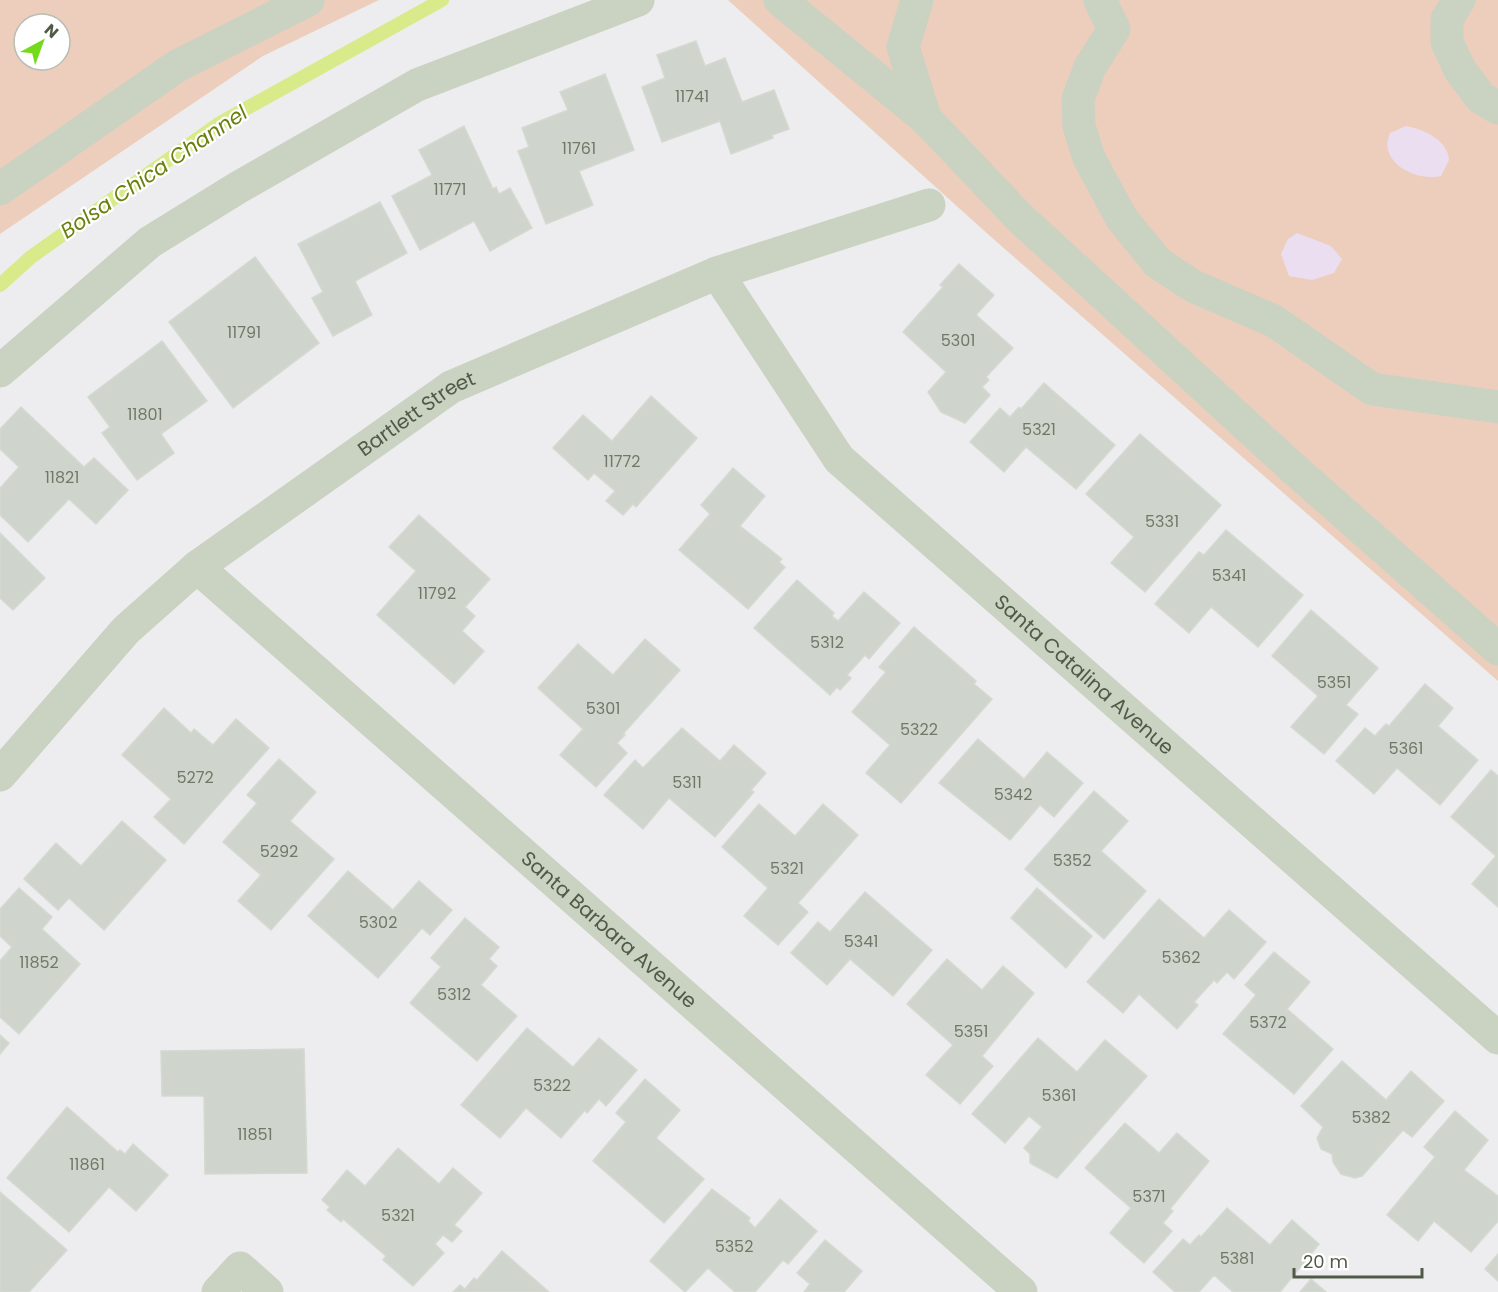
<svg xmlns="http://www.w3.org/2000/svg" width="1498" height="1292" viewBox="0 0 1498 1292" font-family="Poppins,sans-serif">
  <rect width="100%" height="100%" fill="#ededf0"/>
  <g fill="#edcebc" fill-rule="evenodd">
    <path d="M0,0h379l-116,56 -263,178zM24,24h36v36h-36z"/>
    <polygon points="728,0 1498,0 1498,681 990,236"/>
  </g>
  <g fill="#ebdef1">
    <path d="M1406,126c17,3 42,14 43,34l-8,16c-25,6 -64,-14 -51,-43z"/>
    <polygon points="1297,233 1331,246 1342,259 1334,273 1312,280 1289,276 1281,254 1288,239"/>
  </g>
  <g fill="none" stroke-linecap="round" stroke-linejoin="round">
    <polyline stroke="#d8ea89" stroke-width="14" points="0,285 31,257 220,123 442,0"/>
  </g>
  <g fill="#cfd5cc" stroke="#d4d9d1" stroke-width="1.5">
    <polygon points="696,41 705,66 725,58 742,102 774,90 789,129 772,135 773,138 731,154 720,121 662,142 642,87 665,78 657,55"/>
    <polygon points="605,74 634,150 579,171 593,205 546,224 518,151 529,147 522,128 568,110 560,92"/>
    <polygon points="464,126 493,189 496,187 499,194 510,188 532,228 490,251 474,221 420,250 392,196 432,175 419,150"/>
    <polygon points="380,202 407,253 355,281 372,315 333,336 312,298 323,292 298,244"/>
    <polygon points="255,257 319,343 233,408 169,322"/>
    <polygon points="959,264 994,295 976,315 1013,348 986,377 989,380 982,387 990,395 965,423 941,412 928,392 946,372 903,332 943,287 940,285"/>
    <polygon points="162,341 207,401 161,434 174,453 137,480 102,433 110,427 88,397"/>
    <polygon points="1044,383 1115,445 1076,489 1026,447 1004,472 970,442 1000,408 1010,417 1019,407 1021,409"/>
    <polygon points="651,396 697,438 636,507 633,504 623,515 606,501 615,491 594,473 588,480 553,448 583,415 612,441"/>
    <polygon points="21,407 84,467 94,458 128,490 96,524 69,499 28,542 0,515 0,488 19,467 0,449 0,429"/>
    <polygon points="1140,434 1221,505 1145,592 1111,563 1134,537 1086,494"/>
    <polygon points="733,468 765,496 740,526 782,559 779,562 785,567 748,609 679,550 710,514 701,505"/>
    <polygon points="419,515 490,579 465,607 475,616 462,631 484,651 454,684 377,615 416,571 389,547"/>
    <polygon points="1226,530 1303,595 1258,647 1211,607 1189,633 1155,604 1199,552 1204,555"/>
    <polygon points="0,533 45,578 13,610 0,598"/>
    <polygon points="797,580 834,613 832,616 838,621 864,592 900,623 869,659 865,655 847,675 851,678 840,690 837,687 830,695 754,628"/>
    <polygon points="1311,610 1378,668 1346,705 1358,714 1324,754 1291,727 1318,696 1272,656"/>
    <polygon points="914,627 976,681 974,684 992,699 901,803 866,773 890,745 852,712 886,672 879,667"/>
    <polygon points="645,639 680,670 623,734 625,735 617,743 627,753 596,787 560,755 583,729 538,688 578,644 613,675"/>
    <polygon points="1425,684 1453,708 1438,726 1478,760 1440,805 1397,768 1374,794 1336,761 1365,728 1375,736 1386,724 1389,726"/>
    <polygon points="164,708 191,733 194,729 213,745 236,719 269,748 184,844 154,817 171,799 122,755"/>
    <polygon points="682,728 720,761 734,745 766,773 751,790 754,792 715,837 669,798 643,829 604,795 635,760 643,768"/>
    <polygon points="978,739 1024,779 1047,752 1083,783 1054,817 1040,805 1010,840 939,783"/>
    <polygon points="279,759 316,792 290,821 334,859 271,930 238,901 261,875 223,842 257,803 247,795"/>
    <polygon points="1491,770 1498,776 1498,907 1472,884 1496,856 1451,817"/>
    <polygon points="1094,791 1128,821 1101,851 1146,891 1104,939 1025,869"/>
    <polygon points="759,804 795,836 823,804 858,835 798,903 808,912 778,945 744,916 768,888 722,847"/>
    <polygon points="122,821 166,860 104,930 69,898 58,910 24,879 56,843 81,866"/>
    <polygon points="348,871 393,910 419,881 452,910 430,935 422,928 378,978 308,916"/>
    <polygon points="19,888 52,917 42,929 80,964 19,1034 0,1017 0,961 12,947 0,936 0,909"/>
    <polygon points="1037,888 1092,936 1066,968 1011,918"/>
    <polygon points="865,892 932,950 893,996 850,959 827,985 791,953 818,922 830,932"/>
    <polygon points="1159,899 1204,938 1229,910 1266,942 1234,979 1227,972 1217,983 1214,980 1194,1002 1198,1005 1177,1029 1139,994 1123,1013 1087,982"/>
    <polygon points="465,918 499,947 489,959 497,966 481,985 517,1016 477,1061 410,1003 441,967 431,958"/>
    <polygon points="1274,952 1310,982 1287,1009 1333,1049 1294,1094 1223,1034 1256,995 1245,985"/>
    <polygon points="947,959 982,990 1003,966 1034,993 982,1056 993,1066 960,1104 926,1075 953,1045 907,1004"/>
    <polygon points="527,1028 573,1067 599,1038 637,1070 606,1106 599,1099 587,1113 585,1110 561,1138 526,1108 500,1138 461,1105"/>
    <polygon points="0,1035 9,1043 0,1054"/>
    <polygon points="1038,1038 1077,1072 1105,1040 1147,1076 1057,1178 1030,1163 1030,1154 1024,1148 1042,1127 1029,1116 1005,1143 972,1114"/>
    <polygon points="304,1049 307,1173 205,1174 204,1096 162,1096 161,1051"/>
    <polygon points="1342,1061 1386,1100 1411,1071 1444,1101 1412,1137 1403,1130 1362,1176 1355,1178 1341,1174 1333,1162 1332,1154 1321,1149 1317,1138 1323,1127 1301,1106"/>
    <polygon points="645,1079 680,1110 656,1138 704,1179 664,1223 593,1161 626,1122 616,1113"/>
    <polygon points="67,1107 118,1152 120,1150 125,1154 133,1144 168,1175 136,1211 109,1187 69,1232 7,1178"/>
    <polygon points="1455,1111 1488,1140 1464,1170 1498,1196 1498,1221 1471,1252 1434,1221 1418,1241 1387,1215 1435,1157 1424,1147"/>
    <polygon points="1125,1123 1159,1153 1177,1133 1209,1161 1170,1209 1173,1211 1163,1223 1172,1231 1144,1263 1110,1233 1131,1208 1085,1168"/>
    <polygon points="398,1148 439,1184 453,1168 482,1193 454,1225 462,1231 452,1242 443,1235 435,1244 444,1253 413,1286 383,1260 386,1256 343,1219 341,1222 327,1210 330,1207 322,1200 347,1170 365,1186"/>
    <polygon points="712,1189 750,1218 748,1221 755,1228 780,1199 817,1231 788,1264 783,1260 755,1292 735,1292 708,1268 685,1292 650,1261"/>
    <polygon points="0,1192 67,1250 29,1292 0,1292"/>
    <polygon points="1227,1208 1270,1245 1292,1220 1319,1244 1280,1292 1233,1292 1214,1275 1199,1292 1175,1292 1153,1272 1183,1239 1190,1245 1199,1235 1201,1237"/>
    <polygon points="825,1240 862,1271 844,1292 804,1292 810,1284 797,1273"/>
    <polygon points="502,1251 549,1292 453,1292 460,1285 465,1289 474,1278 477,1280"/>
    <polygon points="1498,1254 1498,1281 1485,1269"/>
    <polygon points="1311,1279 1326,1292 1300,1292"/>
  </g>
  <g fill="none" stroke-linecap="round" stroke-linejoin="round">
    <g stroke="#cad2c1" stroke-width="33">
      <polyline points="780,0 925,118"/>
      <polyline points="917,0 903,47 925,118 1019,217 1294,469 1498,649"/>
      <polyline points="1100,0 1114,29 1090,67 1078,99 1079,126 1089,158 1122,219 1158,263 1193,286 1274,321 1372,389 1498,407"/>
      <polyline points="1459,0 1447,19 1447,42 1460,70 1481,98 1498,108"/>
      <polyline points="0,189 177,66 308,0"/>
      <path id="s1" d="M717,273l122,186 659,579"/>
      <polyline points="0,371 150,242 239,187 417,85 638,0"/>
      <path id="s2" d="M197,567l824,725"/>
      <path id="s3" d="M0,775l126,-145 71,-63 254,-180 266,-114 212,-68"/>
      <polyline points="218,1292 240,1268 267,1292"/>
    </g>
  </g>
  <g text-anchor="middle" stroke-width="4.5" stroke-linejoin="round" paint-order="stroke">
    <g font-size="16" fill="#707968">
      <text x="692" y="102">11741</text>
      <text x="579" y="154">11761</text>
      <text x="450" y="195">11771</text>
      <text x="244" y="338">11791</text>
      <text x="958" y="346">5301</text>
      <text x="145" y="420">11801</text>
      <text x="1039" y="435">5321</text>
      <text x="622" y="467">11772</text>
      <text x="62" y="483">11821</text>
      <text x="1162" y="527">5331</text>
      <text x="1229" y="581">5341</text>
      <text x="437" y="599">11792</text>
      <text x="827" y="648">5312</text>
      <text x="1334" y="688">5351</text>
      <text x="603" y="714">5301</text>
      <text x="919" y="735">5322</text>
      <text x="1406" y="754">5361</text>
      <text x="195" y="783">5272</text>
      <text x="687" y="788">5311</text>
      <text x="1013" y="800">5342</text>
      <text x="279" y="857">5292</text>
      <text x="1072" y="866">5352</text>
      <text x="787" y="874">5321</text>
      <text x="378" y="928">5302</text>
      <text x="861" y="947">5341</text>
      <text x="1181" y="963">5362</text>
      <text x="39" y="968">11852</text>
      <text x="454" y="1000">5312</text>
      <text x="1268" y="1028">5372</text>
      <text x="971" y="1037">5351</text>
      <text x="552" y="1091">5322</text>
      <text x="1059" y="1101">5361</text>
      <text x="1371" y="1123">5382</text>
      <text x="255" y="1140">11851</text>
      <text x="87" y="1170">11861</text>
      <text x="1149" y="1202">5371</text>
      <text x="398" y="1221">5321</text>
      <text x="734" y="1252">5352</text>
      <text x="1237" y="1264">5381</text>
    </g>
    <g font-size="20" fill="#515a46" stroke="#fff">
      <text dy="7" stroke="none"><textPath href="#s3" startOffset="555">Bartlett Street</textPath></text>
      <text dy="7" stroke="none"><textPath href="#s1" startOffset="549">Santa Catalina Avenue</textPath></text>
      <text dy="7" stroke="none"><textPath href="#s2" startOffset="549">Santa Barbara Avenue</textPath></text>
    </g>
    <g font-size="21" font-style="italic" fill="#6a7f10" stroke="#fff">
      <text transform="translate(154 172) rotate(-34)" y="7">Bolsa Chica Channel</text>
    </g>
  </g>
  <g transform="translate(42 42) rotate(41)"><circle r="28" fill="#ffffff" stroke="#b9bdb5" stroke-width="1.5"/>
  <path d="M0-4.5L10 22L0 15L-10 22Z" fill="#74db1c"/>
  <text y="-9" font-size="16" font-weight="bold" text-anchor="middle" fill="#515a46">N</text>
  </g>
  <path d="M1294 1268v9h128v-9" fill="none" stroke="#515a46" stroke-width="3"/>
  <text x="1303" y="1268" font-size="18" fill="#515a46" stroke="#ffffff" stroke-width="4.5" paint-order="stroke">20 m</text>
</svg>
